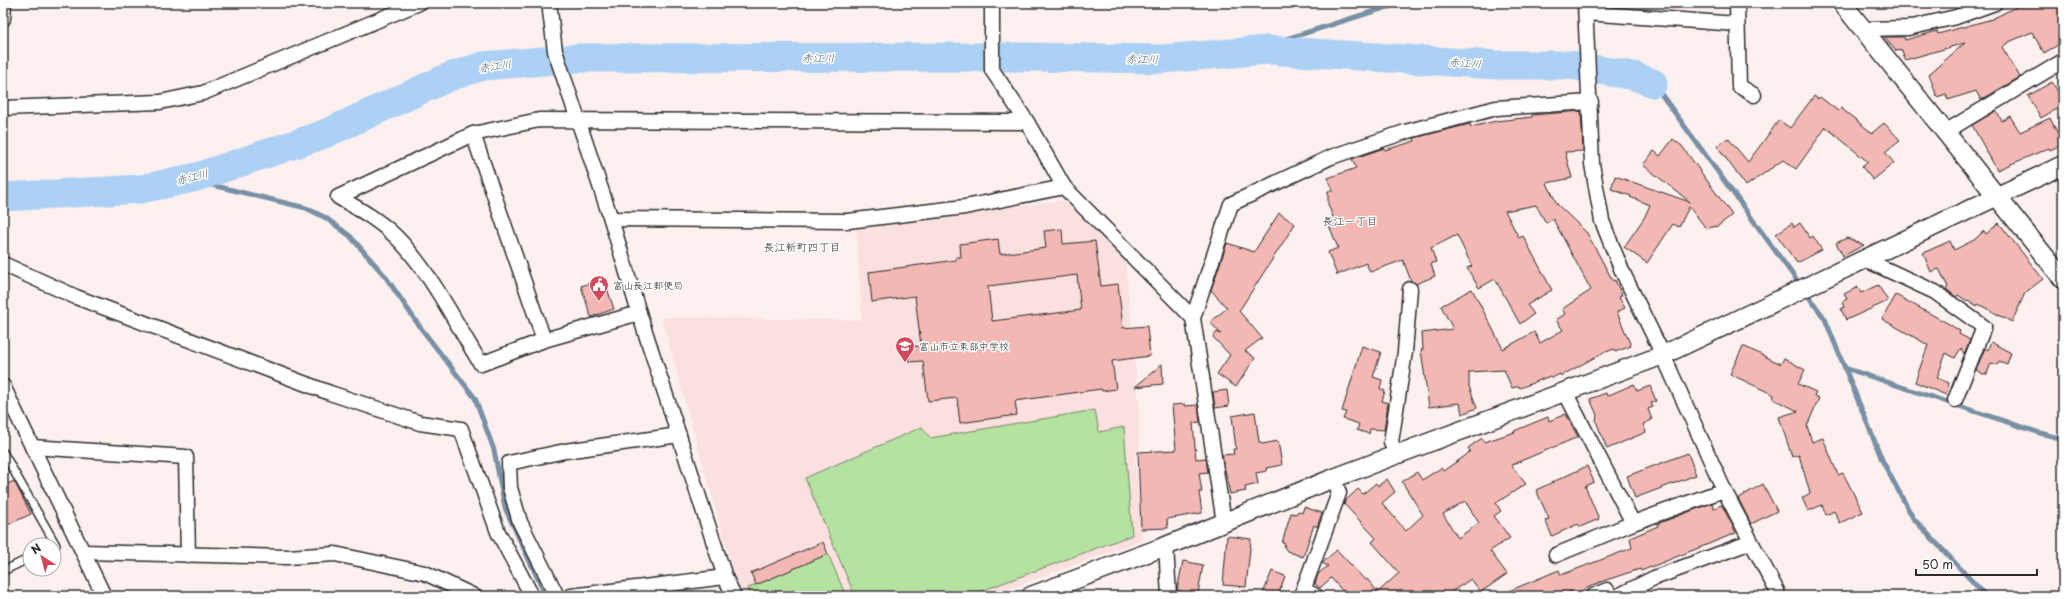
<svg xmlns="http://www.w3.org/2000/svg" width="2066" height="599" viewBox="0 0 2066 599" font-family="'Playpen Sans','Klee One',sans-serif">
  <rect width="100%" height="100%" fill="#fdf1f0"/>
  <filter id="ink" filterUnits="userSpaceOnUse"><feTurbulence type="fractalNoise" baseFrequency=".025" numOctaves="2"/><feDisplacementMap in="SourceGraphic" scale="8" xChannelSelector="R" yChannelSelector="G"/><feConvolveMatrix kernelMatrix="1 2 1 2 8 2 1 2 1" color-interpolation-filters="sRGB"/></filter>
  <g filter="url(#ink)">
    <polygon fill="#fae0de" points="1072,199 1125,258 1139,405 1139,450 1135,452 1142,540 989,596 744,596 734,574 661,317 862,320 856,228"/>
    <g fill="#b5e2a0" stroke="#708666">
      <polygon points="1095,410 1099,432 1124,427 1132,535 968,596 855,596 805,478 922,427 930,438"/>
      <polygon points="828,554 846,596 751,596 748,588"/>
    </g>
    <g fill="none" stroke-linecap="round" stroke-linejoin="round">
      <g stroke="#798fa4" stroke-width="5">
        <polyline points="1267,50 1283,40 1400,3"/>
        <polyline points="1653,83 1825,319 1883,462 1913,518 1986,596"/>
        <polyline points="197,177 212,185 306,208 326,218 350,236 385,276 420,327 475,398 494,450 505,508 546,596"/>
        <polyline points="1845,368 2040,433 2063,439"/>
      </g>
      <polyline stroke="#add1f5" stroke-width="29" points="3,197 141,189 197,177 322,135 449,77 483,66 579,58 1030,57 1162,59 1267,50 1497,65 1570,65 1634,76 1653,83"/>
    </g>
    <g fill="#f3b8b3" stroke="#2b2b2b" fill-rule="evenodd">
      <polygon points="2024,3 2063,3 2063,42 2044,53 2032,32 2009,42 2002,47 2020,77 1981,100 1976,91 1948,100 1946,94 1937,97 1929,74 1965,43 1905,60 1902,50 1896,51 1884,37 1904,37 1905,40 1937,31 1938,34 1992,19"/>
      <polygon points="2052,82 2063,100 2063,105 2041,118 2028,96"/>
      <polygon points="1814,96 1818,99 1820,97 1838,111 1841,108 1872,133 1884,123 1900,140 1885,152 1894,163 1873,180 1862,167 1868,162 1826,127 1796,169 1783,160 1746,186 1717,146 1728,138 1748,162 1779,120 1790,128"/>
      <polygon points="1581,111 1583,151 1565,152 1572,178 1547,183 1557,204 1587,233 1613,281 1615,280 1622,295 1619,297 1625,308 1617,312 1631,346 1615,352 1614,349 1606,352 1606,351 1561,376 1560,374 1552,378 1550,376 1520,388 1519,386 1512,388 1504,370 1469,372 1469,386 1477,408 1462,414 1460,403 1429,407 1421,350 1423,349 1422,333 1453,329 1441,306 1472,289 1503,349 1534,332 1540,343 1563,330 1556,320 1565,314 1562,309 1591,290 1553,219 1546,223 1536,205 1505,211 1519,238 1523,236 1552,290 1527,305 1534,314 1520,324 1495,279 1479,288 1467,268 1472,266 1457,235 1431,248 1436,262 1431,264 1435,276 1416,284 1411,281 1403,260 1370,272 1366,263 1337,275 1328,252 1338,248 1327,220 1333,217 1328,204 1328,191 1333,191 1328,178 1356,168 1352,159 1384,148 1385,150 1415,141 1414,138 1470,124 1471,127 1496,121 1532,117 1532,115"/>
      <polygon points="1996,111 2002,121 2010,116 2020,132 2050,118 2063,144 2050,150 2049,148 1997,170 1972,125"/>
      <polygon points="1673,139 1682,146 1732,215 1718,226 1706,228 1689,207 1679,227 1673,224 1647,263 1624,247 1644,218 1650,205 1630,197 1631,196 1611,189 1615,176 1690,202 1643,165 1654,151 1660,156"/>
      <polygon points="1279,213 1295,224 1239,311 1262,338 1245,351 1255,358 1236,387 1217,374 1230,355 1213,337 1217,332 1221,334 1210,322 1227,308 1211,290 1227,243 1254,252"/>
      <polygon points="1792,223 1794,227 1800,223 1810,238 1813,236 1822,250 1797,263 1776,234"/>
      <polygon points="1999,223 2043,279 2025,293 2012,322 1978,304 1977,306 1968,300 1967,301 1958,295 1956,297 1946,289 1948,287 1939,269 1931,272 1923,253 1950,241 1954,250 1974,240 1984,231 1986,234"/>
      <path d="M1062,229l1,15 32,-3 6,45 17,-2 5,44 24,-2 3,30 -38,5 4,28 -14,2 -1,-2 -86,12 2,14 -57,8 -3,-25 -29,3 -5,-40 -14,1 -2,-15 14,-1 -6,-50 -43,6 -3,-30 87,-12v-3h5l-1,-13 38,-5 2,15 46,-6 -2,-17zM1077,275l4,35 -89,11 -4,-35z"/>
      <polygon points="1847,238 1864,245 1843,256 1836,243"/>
      <polygon points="604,279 614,309 591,317 581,286"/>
      <polygon points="1878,285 1888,301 1846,320 1841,309 1844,307 1842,302 1847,299 1844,294 1858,287 1861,293"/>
      <polygon points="1896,295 1949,324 1960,331 1959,334 1970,340 1964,354 1961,348 1955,358 1946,353 1937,378 1949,383 1946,395 1915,382 1928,345 1882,319"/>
      <polygon points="1991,342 2011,353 2007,364 1999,361 1997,365 1991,363 1987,374 1983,374 1976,370 1985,348 1988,350"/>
      <polygon points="1362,346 1381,352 1373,377 1382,380 1380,389 1385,391 1382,401 1388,403 1384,430 1370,429 1369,434 1357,430 1359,424 1343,419 1346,412 1342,411"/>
      <polygon points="1743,346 1781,364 1784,358 1805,370 1798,384 1816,392 1814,396 1819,398 1807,426 1812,442 1823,438 1838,475 1843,473 1863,512 1840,523 1834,511 1826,515 1822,505 1808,511 1802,498 1810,493 1799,455 1792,457 1779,417 1798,411 1773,399 1774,395 1730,374"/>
      <polygon points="1162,364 1163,384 1135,387"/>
      <polygon points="1634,384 1637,391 1650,386 1656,401 1651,403 1653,407 1648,409 1652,420 1643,424 1646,432 1607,449 1596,421 1597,415 1590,399 1606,393 1607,396"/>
      <polygon points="1227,390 1229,406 1215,408 1213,392"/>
      <polygon points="1185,404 1185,406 1198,405 1200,422 1193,423 1196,459 1206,458 1208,472 1199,473 1202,492 1199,492 1202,513 1167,519 1168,528 1141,529 1138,452 1176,450 1172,405"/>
      <polygon points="1255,412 1259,442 1261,442 1262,444 1278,441 1282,465 1266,468 1267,471 1256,473 1258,484 1245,487 1246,491 1230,494 1222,455 1234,454 1233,449 1236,449 1232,416"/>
      <path d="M1566,414l12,23 -67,28 15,19 -30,19 5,8 -7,5 16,22 -20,13 17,23 -26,18 -10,-13 -26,17h-98l-16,-18 -11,10 -5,-4 3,-10 10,-8 -6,-3 15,-13 28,30 2,-1 11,13 21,-19 -27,-31 4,-4 -32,-34 2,-4 12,-11 5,5 13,-11 2,3 9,-7 8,13 -13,11 24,28 17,-16 -21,-33 15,-10 5,8 19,-12 2,3 22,-15 5,-5 -2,-3 14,-10 2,4 31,-10 -1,-1 34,-14 1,4zM1465,501l14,22 -21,15 -15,-24z"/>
      <polygon points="1688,453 1696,475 1635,498 1627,476"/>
      <polygon points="1587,466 1594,482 1585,486 1599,519 1580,527 1578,524 1552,536 1545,520 1549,519 1536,490"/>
      <polygon points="14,481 31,514 3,527 3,486"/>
      <polygon points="1763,484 1777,511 1751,524 1738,498"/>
      <polygon points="1712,503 1714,508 1722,505 1736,533 1641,571 1640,569 1600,582 1572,595 1571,591 1559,596 1497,596 1559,570 1561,575 1632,548 1630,538 1658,526 1657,524"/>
      <polygon points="1304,507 1322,513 1317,527 1314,525 1303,557 1287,551 1284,547 1285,544 1282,543 1291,513 1296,514 1298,511 1302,513"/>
      <polygon points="1227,536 1251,539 1246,587 1223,585"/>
      <polygon points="823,542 828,554 756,585 751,573"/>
      <polygon points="1183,561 1203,565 1198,594 1177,590"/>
      <polygon points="1272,571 1285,576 1278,596 1262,596"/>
    </g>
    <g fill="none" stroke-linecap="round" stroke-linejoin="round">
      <g stroke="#2b2b2b" stroke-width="10">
        <g id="service">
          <polyline points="3,452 56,545 54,546"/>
          <polyline points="3,571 30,558"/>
        </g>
      </g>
      <g stroke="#2b2b2b" stroke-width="17">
        <g id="minor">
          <polyline points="549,3 555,51 611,219 639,313 725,577 734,596"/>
          <polyline points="992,3 992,70 1027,122 1064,187 1193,318"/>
          <polyline points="1585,3 1592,164 1602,221 1622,271 1663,355 1724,490 1777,591 1778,596"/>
          <polyline points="1737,3 1739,86 1754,95"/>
          <polyline points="1586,13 1737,24"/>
          <polyline points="3,19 4,3"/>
          <polyline points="1864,29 1908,28 1956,17 1995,3"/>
          <polyline points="3,108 160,102 203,93 419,3"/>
          <polyline points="1945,132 2063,61"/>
          <polyline points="473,134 544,340"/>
          <polyline points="611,219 848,221 965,207 1064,187"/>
          <polyline points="1864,259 1935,292 1984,327 1955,400"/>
          <polyline points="3,264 76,297 330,393 420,423 461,429 498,532 532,596"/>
          <path d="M639,313l-95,27 -63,24c-25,-40 -47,-86 -79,-121 -18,-20 -41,-33 -64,-46l135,-63 66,-14 488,2"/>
          <polyline points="3,386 104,596"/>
          <polyline points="1565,392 1633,523"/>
          <polyline points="32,447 186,457 188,555"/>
          <polyline points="1396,454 1391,442 1405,352 1410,289"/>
          <polyline points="1224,523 1193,318 1231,204 1331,157 1405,132 1496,108 1591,102"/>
          <polyline points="1166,546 1169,596"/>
          <polyline points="83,552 287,557 335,554 425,573 474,596"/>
          <polyline points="1556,555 1633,523 1724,490"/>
          <polyline points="1304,590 1316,596"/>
          <polyline points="557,596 520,522 510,488 509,463 565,451 679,435"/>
          <polyline points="571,596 725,577"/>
          <polyline points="1301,596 1339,493 1334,478"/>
          <polyline points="1593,596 1607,590 1610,596"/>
          <polyline points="1618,596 1654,578 1751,542"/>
        </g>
      </g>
      <g stroke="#2b2b2b" stroke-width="21">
        <g id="tertiary">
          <polyline points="1842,3 2063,279"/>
          <polyline points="1031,596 1166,546 1334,478 1663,355 2063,165"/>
        </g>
      </g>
      <use href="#service" stroke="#fff" stroke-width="7"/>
      <use href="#minor" stroke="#fff" stroke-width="14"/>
      <use href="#tertiary" stroke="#fff" stroke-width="18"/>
    </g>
  </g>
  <defs>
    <g id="civic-pin" transform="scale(1)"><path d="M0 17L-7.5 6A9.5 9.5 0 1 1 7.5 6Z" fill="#d1495b" stroke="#fff"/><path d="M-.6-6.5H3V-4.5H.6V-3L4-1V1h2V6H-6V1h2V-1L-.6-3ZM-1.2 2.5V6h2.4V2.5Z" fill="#fff"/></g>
    <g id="school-pin" transform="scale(1)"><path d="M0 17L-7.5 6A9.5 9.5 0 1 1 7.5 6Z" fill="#d1495b" stroke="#fff"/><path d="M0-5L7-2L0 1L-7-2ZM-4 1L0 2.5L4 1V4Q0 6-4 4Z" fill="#fff"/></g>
  </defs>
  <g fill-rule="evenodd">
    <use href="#civic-pin" x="599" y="285"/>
    <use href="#school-pin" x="905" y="346"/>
  </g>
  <g text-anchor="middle" stroke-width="3" stroke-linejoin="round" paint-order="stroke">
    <g font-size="10" fill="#2b2b2b" stroke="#fff" text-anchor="start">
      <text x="613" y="289">富山長江郵便局</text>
      <text x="919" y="350">富山市立東部中学校</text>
    </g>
    <g font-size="11" font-style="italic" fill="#525d68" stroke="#fff">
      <text x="818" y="62">赤江川</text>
      <text transform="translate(1142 59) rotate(1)" y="4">赤江川</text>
      <text transform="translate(1465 63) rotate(4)" y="4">赤江川</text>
      <text transform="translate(495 66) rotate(-8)" y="4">赤江川</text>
      <text transform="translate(192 177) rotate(-14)" y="4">赤江川</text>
    </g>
    <g font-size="11" fill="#2b2b2b" stroke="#fff">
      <text x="1350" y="225">長江一丁目</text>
      <text x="802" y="251">長江新町四丁目</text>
    </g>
  </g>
  <rect width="2066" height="599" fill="none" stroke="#fff" stroke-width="16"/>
  <rect x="8" y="8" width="2050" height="583" fill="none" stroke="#2b2b2b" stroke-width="1.5" filter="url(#ink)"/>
  <g transform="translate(42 557) rotate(324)"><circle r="19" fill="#ffffff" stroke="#aaaaaa"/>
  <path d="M0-3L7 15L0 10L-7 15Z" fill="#d1495b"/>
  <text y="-6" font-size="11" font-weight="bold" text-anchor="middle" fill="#2b2b2b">N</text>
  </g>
  <path d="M1916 569v6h121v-6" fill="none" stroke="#2b2b2b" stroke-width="2"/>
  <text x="1922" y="569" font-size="12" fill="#2b2b2b" stroke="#ffffff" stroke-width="3" paint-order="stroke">50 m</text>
</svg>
